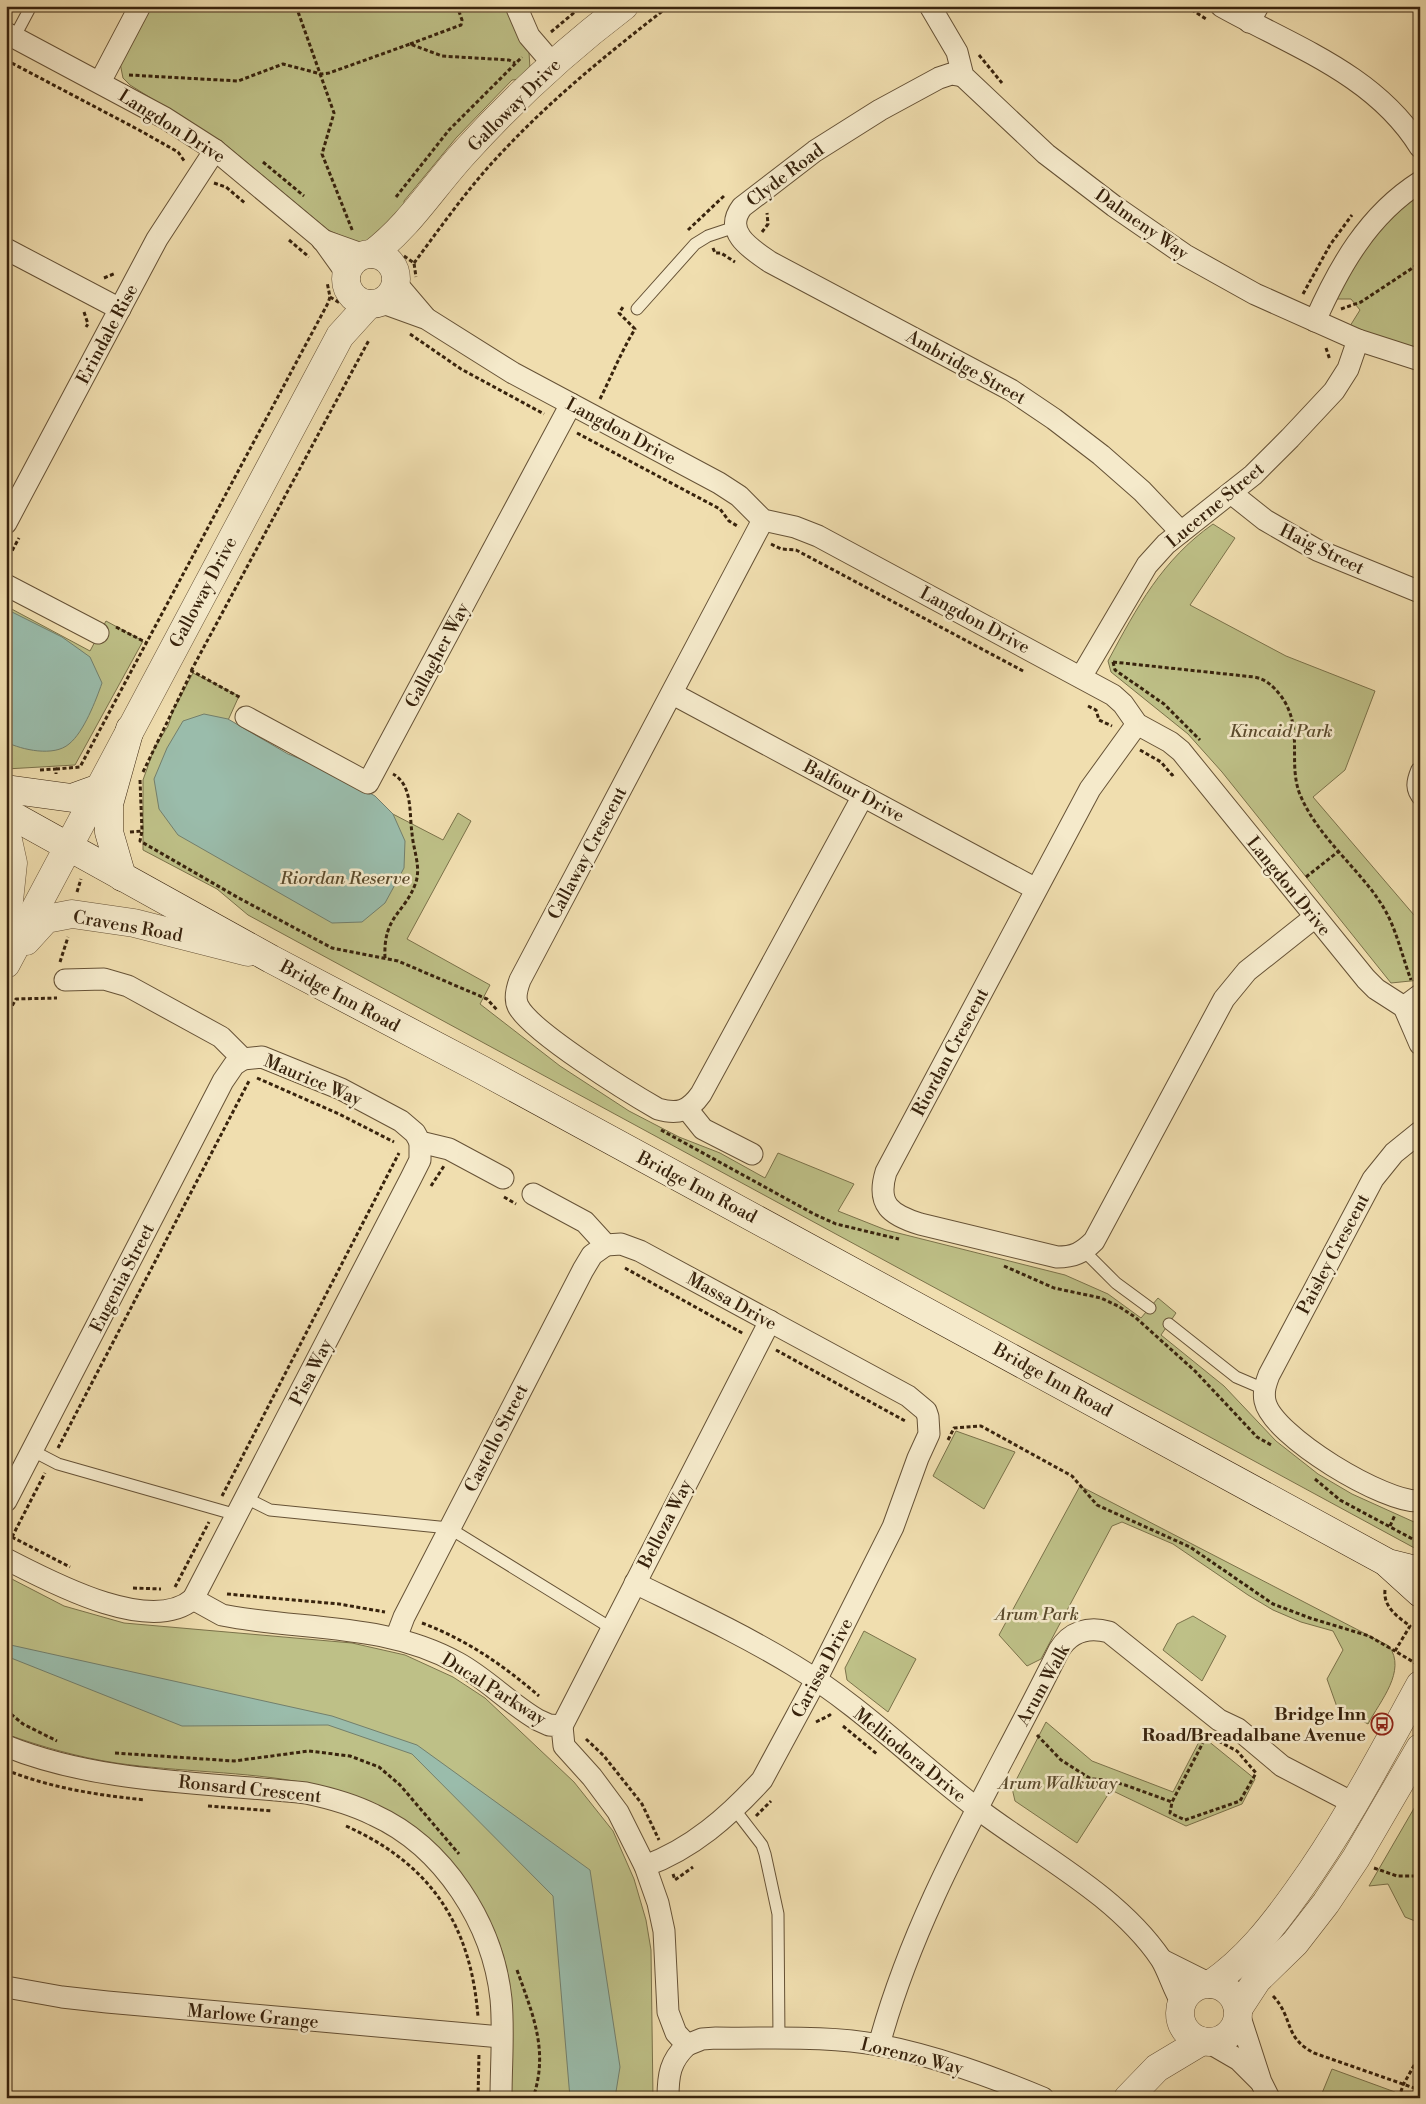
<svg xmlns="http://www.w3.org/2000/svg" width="1426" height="2104" viewBox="0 0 1426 2104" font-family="'Libre Bodoni',serif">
  <rect width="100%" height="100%" fill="#f0deaf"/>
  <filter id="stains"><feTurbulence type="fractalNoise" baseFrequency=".004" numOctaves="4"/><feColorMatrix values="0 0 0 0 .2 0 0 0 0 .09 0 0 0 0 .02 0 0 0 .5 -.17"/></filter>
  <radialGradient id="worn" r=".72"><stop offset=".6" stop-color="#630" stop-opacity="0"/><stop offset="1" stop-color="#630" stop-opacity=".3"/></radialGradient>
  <g fill="#bec087" stroke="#7b724a">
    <polygon points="147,6 508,6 529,52 530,69 522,79 512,80 456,138 404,201 405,212 371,242 357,243 328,230 226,145 130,85 123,78 120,63"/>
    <polygon points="1420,192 1420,352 1350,326 1360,310 1351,299 1334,299 1364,244"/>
    <path d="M1213,524l22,14 -45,67 96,51 89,35 -30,79 -32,27 107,125v58l-29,3 -169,-211 -34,-38 -77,-62 -3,-11c29,-54 54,-101 105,-137z"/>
    <polygon points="6,606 90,651 106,621 143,641 75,765 6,769"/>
    <polygon points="193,673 239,696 225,727 443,840 458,813 471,821 407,939 490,985 480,1004 560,1066 629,1111 679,1137 720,1153 765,1178 778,1153 854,1184 838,1211 886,1230 1065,1275 1108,1294 1141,1318 1158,1298 1176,1313 1161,1335 1224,1386 1276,1441 1318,1474 1352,1494 1414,1522 1420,1521 1420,1551 248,915 217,889 143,850 143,780 154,749 168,726 173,711"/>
    <polygon points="956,1431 1015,1452 984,1509 933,1476"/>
    <path d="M1080,1486l309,160c18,25 -9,55 -21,78l-31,-17 -10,-28 16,-29 -10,-19 -32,-9 -28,-12 -25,-15 -75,-51 -51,-22 -10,4 -71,133 -14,7 -28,-31z"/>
    <path d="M6,1576l58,30 60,17 228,20 53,12 48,22 32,21 89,84 39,49 21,48 12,41 5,30 2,148h-143c1,-40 5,-98 -5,-136 -8,-31 -23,-58 -41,-84 -83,-118 -223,-97 -348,-115 -38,-6 -74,-16 -110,-29z"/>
    <polygon points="1193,1616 1226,1636 1202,1681 1163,1650 1177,1624"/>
    <polygon points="864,1631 916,1659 888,1712 847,1680 845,1668"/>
    <polygon points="1046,1722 1092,1761 1173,1792 1202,1736 1255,1779 1242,1804 1186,1826 1111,1790 1077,1843 1015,1801 1012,1788"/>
    <polygon points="1420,1798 1420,1923 1405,1917 1388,1884 1369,1886"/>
    <polygon points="1332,2069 1395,2092 1394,2098 1320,2098"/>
  </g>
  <g fill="#9abcab" stroke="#737f6c">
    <path d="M6,609l56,28 28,20 12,26c-6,17 -18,49 -33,61 -15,13 -47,6 -63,-2z"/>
    <polygon points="204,714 228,719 288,754 328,770 375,796 393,814 405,841 404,868 385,903 362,922 332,923 178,835 159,809 154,779 167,748 183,721"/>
    <polygon points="6,1644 332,1716 417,1745 590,1870 620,2067 615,2098 570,2098 553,1896 412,1754 328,1725 182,1726 6,1656"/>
  </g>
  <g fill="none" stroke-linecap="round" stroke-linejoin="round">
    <g stroke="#665236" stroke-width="13">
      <g id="service">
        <polyline points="14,38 31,6"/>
        <polyline points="637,309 695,244 708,236 735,227"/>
        <path d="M1420,768l-3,1c-5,12 -7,21 3,32"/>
        <polyline points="1084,1251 1116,1283 1150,1308"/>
        <polyline points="1169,1324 1236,1377 1264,1389"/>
        <polyline points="33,1451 58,1464 237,1515"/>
        <polyline points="246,1498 270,1510 449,1528 611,1628"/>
        <polyline points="735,1810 762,1845 765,1854 778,1914 779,2039"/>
      </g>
    </g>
    <g stroke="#665236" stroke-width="23">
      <g id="minor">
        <polyline points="516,6 529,36 553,64"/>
        <polyline points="930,6 957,52 963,76 1046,154 1114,206 1185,255 1255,294 1358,340 1420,360"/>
        <path d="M1221,6c71,40 154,68 199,141"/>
        <polyline points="1249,22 1258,6"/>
        <polyline points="6,33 165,118 215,150 322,239 347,274"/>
        <path d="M963,76l-12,-2 -12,4 -59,32 -65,41 -73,56c-19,25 9,42 28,55l241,128 43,29 47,36 41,36 39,41"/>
        <polyline points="100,82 140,6"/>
        <polyline points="322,240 364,255"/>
        <polyline points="6,249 120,309"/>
        <polyline points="396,283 425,317"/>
        <polyline points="380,302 427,319 513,373 719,483 739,496 763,520 795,527 818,536 1113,695 1123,704 1137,724 1170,742 1181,751 1366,979 1376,989 1404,1007 1420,1044"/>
        <path d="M1315,321c24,-54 53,-106 105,-139"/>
        <polyline points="1231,493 1265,520 1317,550 1420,592"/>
        <path d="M763,520l-243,460c-3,8 -6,18 -2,26 12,25 112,87 140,103 20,6 31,2 43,-15l162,-298"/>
        <polyline points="6,523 157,239 215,150"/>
        <polyline points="6,585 98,633"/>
        <polyline points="1081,677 1147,565 1166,544 1253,475 1290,438 1334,391 1348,369 1358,340"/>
        <polyline points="673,694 1036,889"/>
        <polyline points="246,717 368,783 571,404"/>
        <path d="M1137,724l-47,65 -204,383c-10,33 5,43 34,52l137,33c17,0 25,-4 37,-16l130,-242 23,-28 68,-54"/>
        <polyline points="65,980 104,979 128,986 221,1037 243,1059 262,1057 341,1089 401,1121 415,1133 420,1142 449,1149 503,1178"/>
        <polyline points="1404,1007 1420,995"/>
        <polyline points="687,1109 703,1129 752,1154"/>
        <path d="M1420,1132l-26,21 -21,26 -104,196c-3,8 -6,16 -4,26 7,35 121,103 155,100"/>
        <path d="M533,1194l52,28 21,23 15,-1 19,7 268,145 18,15 2,6 1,17 -11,24 -25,69 -77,153 -54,100c-33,36 -70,69 -117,86"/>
        <polyline points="6,1501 223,1081 234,1065 243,1059"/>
        <path d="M6,1559c43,22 144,77 187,40l29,16 11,2c76,13 155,7 225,46 29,16 52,41 80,57l11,5 13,1 2,20 28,31 26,35 27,54 13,37 6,28 4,81 8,21 11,12c-17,16 -19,30 -19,53"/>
        <path d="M635,1583c53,26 107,51 158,82 65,39 121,95 181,141 61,47 143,88 187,153 8,13 12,30 21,44"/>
        <polyline points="193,1599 411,1178 420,1160 420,1142"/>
        <polyline points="396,1638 404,1617 583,1270 592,1255 606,1245"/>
        <polyline points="562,1726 770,1321"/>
        <path d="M6,1746c94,38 200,36 300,47 24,5 46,11 68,22 70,32 119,109 127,184 3,32 0,66 0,99"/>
        <polyline points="1162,1960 1210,1984"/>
        <polyline points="6,1987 62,1997 107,2002 501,2037"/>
        <polyline points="1238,2011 1261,2082 1269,2098"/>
        <polyline points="1208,2042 1239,2060 1259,2080"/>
        <path d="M687,2045l15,-6 14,-1c53,1 111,-3 163,7 57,11 111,31 164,53"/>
        <path d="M879,2045c38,-141 116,-264 180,-395 11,-18 29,-24 50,-18l110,88 19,9 44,37 73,38"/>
      </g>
    </g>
    <g stroke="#665236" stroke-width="29">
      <g id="tertiary">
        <path d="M372,254c38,-29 60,-66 92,-101 49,-54 102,-103 160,-147"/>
        <circle cx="371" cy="279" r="25"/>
        <polyline points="6,831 13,863 6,929"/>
        <polyline points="26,941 46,919 72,914 134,923 248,952"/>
        <polyline points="6,964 340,336 369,304"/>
        <path d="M1211,1984c35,-24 61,-57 86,-92 47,-65 84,-136 123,-207"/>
        <circle cx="1209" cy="2013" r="29"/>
        <polyline points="1238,2009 1257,1980 1295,1943 1326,1903 1356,1858 1420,1748"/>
        <polyline points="1128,2098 1157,2068 1202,2041"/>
      </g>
    </g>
    <g stroke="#38230d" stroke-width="29">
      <g id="secondary">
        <polyline points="6,789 72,798 97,789"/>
        <polyline points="6,812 271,959 482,1070 1388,1563 1420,1571"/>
        <polyline points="122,877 109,832 109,804 130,729"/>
        <polyline points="1388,1564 1420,1593"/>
      </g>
    </g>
    <g stroke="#38230d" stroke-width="3" stroke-dasharray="4 2.5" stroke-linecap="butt">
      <polyline points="296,6 334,113 322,154 353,232"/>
      <polyline points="1186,6 1206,19"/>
      <polyline points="551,32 582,6"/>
      <polyline points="410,44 461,25 462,20 457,6"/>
      <polyline points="979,55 1002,83"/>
      <polyline points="6,60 139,130 178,152 185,162"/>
      <polyline points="129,75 238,81 283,64 321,74 329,73 410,44 442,56 509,60 515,63"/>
      <polyline points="263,162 304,196"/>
      <polyline points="214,183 226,187 246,204"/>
      <polyline points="396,197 449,130 522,57"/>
      <polyline points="688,230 725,195"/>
      <polyline points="762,232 768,224 767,213"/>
      <polyline points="289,240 309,257"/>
      <polyline points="713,248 715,253 721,253 735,262"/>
      <polyline points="404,256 414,263 416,277"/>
      <path d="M414,263c29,-39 57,-79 91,-114 50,-53 106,-98 164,-143"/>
      <polyline points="104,278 116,273"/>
      <polyline points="1303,294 1330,245 1352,215"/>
      <polyline points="330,297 340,303"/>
      <polyline points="1341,309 1361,302 1420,263"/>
      <polyline points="84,312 88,324 86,327"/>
      <polyline points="410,334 461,369 544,414"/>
      <polyline points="1326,348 1330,360"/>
      <path d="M600,399c12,-24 21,-47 35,-70l-16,-16 4,-6"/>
      <polyline points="577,433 720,509 729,521 739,527"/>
      <polyline points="771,544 781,549 796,550 1025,672"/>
      <polyline points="6,562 19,538"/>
      <polyline points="116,627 147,643"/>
      <polyline points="1113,662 1115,670 1164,704 1200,740"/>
      <path d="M1113,662l141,15c12,2 19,9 27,19 23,32 7,63 18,96 17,44 59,75 83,113 14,22 20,51 29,75"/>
      <polyline points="191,671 369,340"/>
      <polyline points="1088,706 1096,710 1099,720 1112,726"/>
      <polyline points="1140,750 1161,762 1172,775 1175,773"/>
      <polyline points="56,769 80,767 328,303 330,297 327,282"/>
      <polyline points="40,770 56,769 56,774"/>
      <polyline points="143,772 192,671 241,698"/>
      <polyline points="140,780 142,831"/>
      <polyline points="130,832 142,831 140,841 237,897 332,948 398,961 487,999 498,1011"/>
      <polyline points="1306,877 1339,851"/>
      <polyline points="77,892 81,879"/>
      <path d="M385,958c-2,-43 20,-44 31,-76 5,-16 -3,-33 -4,-49 -3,-20 1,-48 -19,-59"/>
      <polyline points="60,962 68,937"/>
      <polyline points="6,1017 16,999 57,998"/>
      <polyline points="257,1078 339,1114 394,1142"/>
      <polyline points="661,1130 814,1214 836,1224 899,1239"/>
      <polyline points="431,1186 444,1166"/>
      <polyline points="504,1197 516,1204"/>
      <polyline points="1004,1266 1054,1288 1101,1298 1118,1306 1135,1317 1195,1371 1257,1437 1273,1446"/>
      <polyline points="625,1268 744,1334"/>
      <polyline points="776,1350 907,1422"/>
      <polyline points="948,1440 954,1428 981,1426 1072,1476 1097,1505 1190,1547 1273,1604 1310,1618 1369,1636 1395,1651"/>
      <polyline points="58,1448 249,1081"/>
      <polyline points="1315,1479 1340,1500 1420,1543"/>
      <polyline points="222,1496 399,1153"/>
      <polyline points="1390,1526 1395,1515"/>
      <polyline points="6,1534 70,1567"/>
      <polyline points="12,1537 45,1473"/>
      <polyline points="175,1587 209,1522"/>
      <polyline points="133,1588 161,1589"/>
      <path d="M1385,1590c-2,17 13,27 25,36l-15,25 20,12"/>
      <polyline points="227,1594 339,1604 385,1612"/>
      <path d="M422,1623c45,17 81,42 117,73"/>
      <polyline points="6,1710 23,1724 57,1741"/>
      <polyline points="816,1722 830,1715 827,1714"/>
      <polyline points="843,1726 877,1754"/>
      <polyline points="1037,1735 1061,1760 1091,1779 1106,1780 1125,1785 1172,1802"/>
      <polygon points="1207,1735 1237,1751 1256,1773 1240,1801 1185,1820 1170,1813 1172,1802"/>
      <polyline points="586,1739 604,1756 642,1804 659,1840"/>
      <polyline points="115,1753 234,1761 309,1751 350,1756 379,1767 400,1785 459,1854"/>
      <path d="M6,1770c45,18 91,25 139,30"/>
      <polyline points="208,1806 272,1811"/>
      <polyline points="756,1816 771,1801"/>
      <path d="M346,1826c85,38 125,99 132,191"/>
      <polyline points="1374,1868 1397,1876 1420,1876"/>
      <polyline points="673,1874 675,1880 693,1867"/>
      <path d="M517,1970c16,45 32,81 16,128"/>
      <path d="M1273,1996c21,22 10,41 41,57l106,37"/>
      <polyline points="478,2098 479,2053"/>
      <polyline points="1399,2098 1403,2085 1420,2055"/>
    </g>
    <use href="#service" stroke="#f5eacb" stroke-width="11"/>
    <use href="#minor" stroke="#f5eacb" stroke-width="21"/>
    <use href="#tertiary" stroke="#f5eacb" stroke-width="28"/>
    <use href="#secondary" stroke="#f5eacb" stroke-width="28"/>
  </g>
  <defs>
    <g id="bus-ring" transform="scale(1.125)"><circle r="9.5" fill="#f5eacb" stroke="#8f2418" stroke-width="1.5"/><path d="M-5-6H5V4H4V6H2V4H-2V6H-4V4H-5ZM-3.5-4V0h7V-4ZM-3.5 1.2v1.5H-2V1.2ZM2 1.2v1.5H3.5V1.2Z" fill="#8f2418"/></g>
  </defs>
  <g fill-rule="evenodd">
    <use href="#bus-ring" x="1382" y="1724"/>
  </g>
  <g text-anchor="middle" stroke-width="5" stroke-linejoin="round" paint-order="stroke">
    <g font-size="18" fill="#38230d" stroke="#f5eacb">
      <text transform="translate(514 105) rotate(-45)" y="6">Galloway Drive</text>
      <text transform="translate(172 126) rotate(32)" y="6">Langdon Drive</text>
      <text transform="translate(785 175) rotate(-37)" y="6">Clyde Road</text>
      <text transform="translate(1142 224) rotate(35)" y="6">Dalmeny Way</text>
      <text transform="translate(107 334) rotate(-62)" y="6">Erindale Rise</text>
      <text transform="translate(966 367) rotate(29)" y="6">Ambridge Street</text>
      <text transform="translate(621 431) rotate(28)" y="6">Langdon Drive</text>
      <text transform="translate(1215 505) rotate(-40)" y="6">Lucerne Street</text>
      <text transform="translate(1322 549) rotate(26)" y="6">Haig Street</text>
      <text transform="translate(203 592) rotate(-62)" y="6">Galloway Drive</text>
      <text transform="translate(975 620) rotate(28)" y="6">Langdon Drive</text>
      <text transform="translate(437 655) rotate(-62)" y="6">Gallagher Way</text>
      <text transform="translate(854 791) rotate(28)" y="6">Balfour Drive</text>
      <text transform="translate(587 853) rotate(-62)" y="6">Callaway Crescent</text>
      <text transform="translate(1289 886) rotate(51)" y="6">Langdon Drive</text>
      <text transform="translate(128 926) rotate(10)" y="6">Cravens Road</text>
      <text transform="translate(340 996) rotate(28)" y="6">Bridge Inn Road</text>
      <text transform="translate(950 1052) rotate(-62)" y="6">Riordan Crescent</text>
      <text transform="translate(313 1080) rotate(23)" y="6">Maurice Way</text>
      <text transform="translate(697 1187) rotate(28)" y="6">Bridge Inn Road</text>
      <text transform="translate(1333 1254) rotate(-62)" y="6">Paisley Crescent</text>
      <text transform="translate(122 1278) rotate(-63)" y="6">Eugenia Street</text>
      <text transform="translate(732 1301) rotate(29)" y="6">Massa Drive</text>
      <text transform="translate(311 1372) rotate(-63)" y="6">Pisa Way</text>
      <text transform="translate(1053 1380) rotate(29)" y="6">Bridge Inn Road</text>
      <text transform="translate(496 1438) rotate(-63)" y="6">Castello Street</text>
      <text transform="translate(665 1524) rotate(-63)" y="6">Belloza Way</text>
      <text transform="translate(822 1668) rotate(-62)" y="6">Carissa Drive</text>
      <text transform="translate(1043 1685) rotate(-61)" y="6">Arum Walk</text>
      <text transform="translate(494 1689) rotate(32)" y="6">Ducal Parkway</text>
      <text transform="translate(910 1755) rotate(39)" y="6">Melliodora Drive</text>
      <text transform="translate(250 1789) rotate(6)" y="6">Ronsard Crescent</text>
      <text transform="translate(253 2016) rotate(5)" y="6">Marlowe Grange</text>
      <text transform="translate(912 2056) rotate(14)" y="6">Lorenzo Way</text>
    </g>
    <g font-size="18" font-style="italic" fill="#5a4a2c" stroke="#f5eacb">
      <text x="1281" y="737">Kincaid Park</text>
      <text x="345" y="884">Riordan Reserve</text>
      <text x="1037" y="1620">Arum Park</text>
      <text x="1058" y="1789">Arum Walkway</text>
    </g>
    <g font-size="18" font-weight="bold" fill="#38230d" stroke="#f5eacb" text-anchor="end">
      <text x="1366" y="1720">Bridge Inn<tspan x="1366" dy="21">Road/Breadalbane Avenue</tspan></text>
    </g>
  </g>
  <rect width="1426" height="2104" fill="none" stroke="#f0deaf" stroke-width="25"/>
  <rect x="8" y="8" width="1411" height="2089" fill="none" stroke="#38230d" stroke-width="2.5"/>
  <rect x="12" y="12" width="1401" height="2079" fill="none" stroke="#38230d"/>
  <rect width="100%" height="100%" filter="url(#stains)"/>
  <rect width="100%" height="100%" fill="url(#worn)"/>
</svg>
